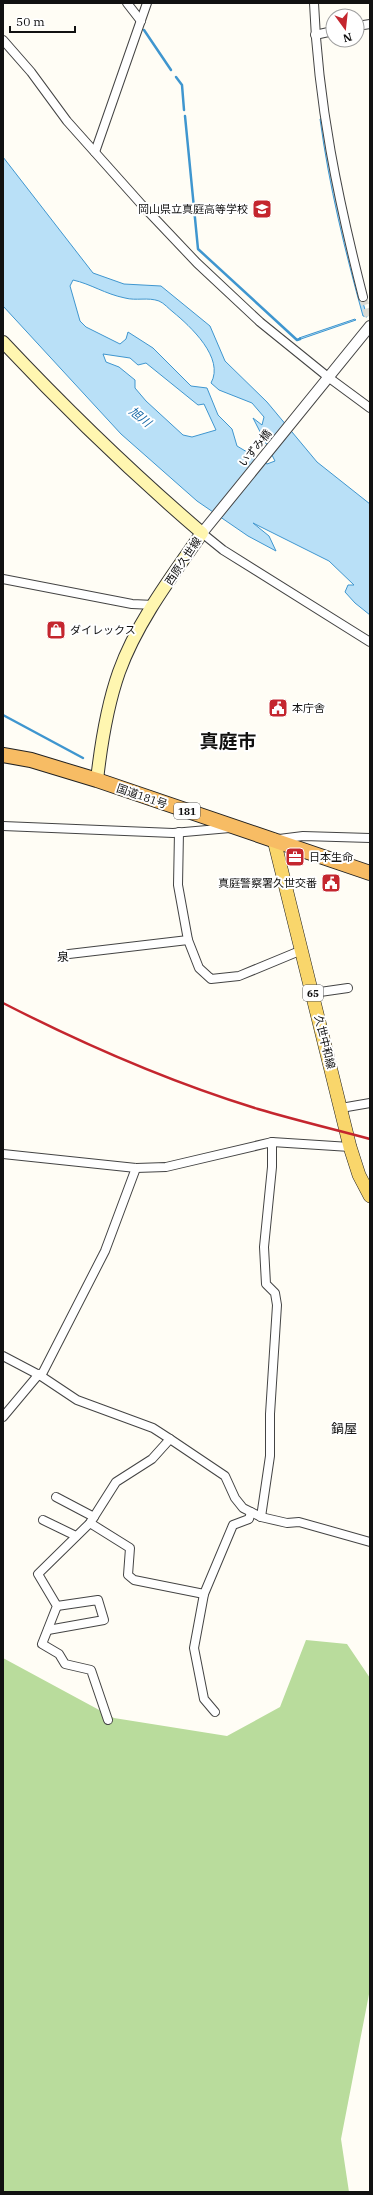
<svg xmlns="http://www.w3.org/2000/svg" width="373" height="2195" viewBox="0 0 373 2195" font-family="'IBM Plex Serif','Noto Sans JP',serif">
  <rect width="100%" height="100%" fill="#fffdf5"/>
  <polygon fill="#b9dc9c" points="306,1640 347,1644 370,1678 370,1989 341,2139 349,2192 3,2192 3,1658 114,1718 227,1736 280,1707"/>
  <g fill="#b9e0f7" stroke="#3f96cf" fill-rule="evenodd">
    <path d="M323,118l25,131 19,68 -4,-1c-18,-65 -34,-130 -43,-197z"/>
    <path d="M3,157l90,116 31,11 37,2 49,40 15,35 42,41 50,60 53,42v111l-15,-12 -10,-11 3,-7h6l-25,-24 -76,-38 16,13 7,15 -28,-15 -51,-35 -76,-67 -118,-128zM73,280c18,4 32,14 52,18 11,3 23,-1 34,3 5,2 10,8 14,11 17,14 52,46 38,71l8,7 33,13 12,14 -2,8 -9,-7 22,43 -8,3 -30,-18 -5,-17 -14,-14 -11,-27 -16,-2 -38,-38 -25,-16 -2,7 -6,5 -34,-17 -6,-6 -10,-35zM103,354l27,4 8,7 8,-2 52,42 6,-1 12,26 -24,7 -9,-2 -37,-34 -11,-13v-8l-16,-13 -13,-5z"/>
    <polygon points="355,319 356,320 298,340 299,338"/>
  </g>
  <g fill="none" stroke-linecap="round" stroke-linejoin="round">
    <g stroke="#3f96cf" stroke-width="2.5">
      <polyline points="144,30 171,70"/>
      <polyline points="176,77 182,85 184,110"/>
      <polyline points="185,116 198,249 297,340 300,339"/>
      <polyline points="3,715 83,758"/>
    </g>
    <polyline stroke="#dbdad3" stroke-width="8" stroke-dasharray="8 4" stroke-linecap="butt" points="363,297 370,322"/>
    <g stroke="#444" stroke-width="10">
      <g id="minor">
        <polyline points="127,3 141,21"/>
        <path d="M314,3c4,101 24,196 49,294"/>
        <polyline points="357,26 370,24"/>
        <polyline points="315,35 333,31"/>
        <polyline points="3,40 31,72 67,121 142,205 197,263 260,322 328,377 370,408"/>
        <polyline points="95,152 147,3"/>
        <polyline points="202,533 223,550 370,642"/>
        <polyline points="3,579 132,604 154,605"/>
        <polyline points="3,826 173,833 230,828"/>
        <polyline points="179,832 178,885 188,940 199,968 211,979 239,976 302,950"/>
        <polyline points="279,839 303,836 370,838"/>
        <polyline points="69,954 188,940"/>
        <polyline points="313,993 348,988"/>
        <polyline points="341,1108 370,1103"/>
        <polyline points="3,1154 136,1168 166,1167 272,1142 350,1147"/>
        <polyline points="3,1356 41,1376 77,1400 153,1428 170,1439 225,1476 235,1498 243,1508 261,1517 287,1523 299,1522 370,1542"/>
        <polyline points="41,1376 105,1251 136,1168"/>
        <polyline points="3,1417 39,1374"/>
        <polyline points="56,1497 94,1517"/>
        <polyline points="261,1517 270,1456 270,1414 277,1305 275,1293 266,1284 264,1247 272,1167 272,1142"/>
        <polyline points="43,1520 76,1536"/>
        <polyline points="90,1523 130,1548 128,1575 134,1580 204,1594"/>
        <polyline points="48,1630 104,1620 98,1600 57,1606"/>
        <polyline points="215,1712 204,1699 194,1648 204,1594 233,1525 249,1519 251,1512"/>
        <polyline points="108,1720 91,1670 65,1664 59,1654 42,1644 57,1606 38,1574 90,1523 116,1482 152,1459 170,1439"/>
      </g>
    </g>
    <g stroke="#444" stroke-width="12">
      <polyline id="tertiary" points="202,533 370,326"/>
    </g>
    <g stroke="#333" stroke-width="14">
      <path id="secondary" d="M3,342c63,67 129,131 199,191 -30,43 -65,89 -83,139 -12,34 -18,72 -22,108"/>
    </g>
    <g stroke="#222" stroke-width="14">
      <polyline id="primary" points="274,840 350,1147 359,1175 370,1196"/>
    </g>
    <g stroke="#222" stroke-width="16">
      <polyline id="trunk" points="3,755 31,760 97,780 370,873"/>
    </g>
    <use href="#minor" stroke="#fff" stroke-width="8"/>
    <use href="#tertiary" stroke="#fff" stroke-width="10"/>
    <use href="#secondary" stroke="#fff6b0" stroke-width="12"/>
    <use href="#primary" stroke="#f9d66b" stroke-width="13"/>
    <use href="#trunk" stroke="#f7bc64" stroke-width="14"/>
    <path stroke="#c4262e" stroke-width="2.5" d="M3,1003c82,42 167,79 255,106 37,11 75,20 112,30"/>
  </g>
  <defs>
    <g id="school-square" transform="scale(1)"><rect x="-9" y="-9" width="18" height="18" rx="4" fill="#c4262e" stroke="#fff"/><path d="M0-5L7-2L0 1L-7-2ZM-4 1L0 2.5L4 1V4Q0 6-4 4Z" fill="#fff"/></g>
    <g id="shop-square" transform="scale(1)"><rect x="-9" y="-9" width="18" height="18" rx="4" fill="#c4262e" stroke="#fff"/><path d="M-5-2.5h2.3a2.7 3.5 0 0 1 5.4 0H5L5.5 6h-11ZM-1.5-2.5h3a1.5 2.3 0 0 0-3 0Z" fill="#fff"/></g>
    <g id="civic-square" transform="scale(1)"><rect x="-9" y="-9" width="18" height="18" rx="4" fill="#c4262e" stroke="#fff"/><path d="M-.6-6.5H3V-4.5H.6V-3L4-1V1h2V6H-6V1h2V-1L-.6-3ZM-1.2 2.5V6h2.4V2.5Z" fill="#fff"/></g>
    <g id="office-square" transform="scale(1)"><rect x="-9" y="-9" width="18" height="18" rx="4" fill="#c4262e" stroke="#fff"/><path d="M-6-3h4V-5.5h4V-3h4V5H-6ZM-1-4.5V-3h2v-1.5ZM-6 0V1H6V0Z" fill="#fff"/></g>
  </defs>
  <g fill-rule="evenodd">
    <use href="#school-square" x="262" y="209"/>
    <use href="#shop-square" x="56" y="630"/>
    <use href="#civic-square" x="278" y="708"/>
    <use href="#office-square" x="295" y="857"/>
    <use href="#civic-square" x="331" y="883"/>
  </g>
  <g text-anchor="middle" stroke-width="4" stroke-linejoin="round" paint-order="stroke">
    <g fill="#fff" stroke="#585858" stroke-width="1">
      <rect x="174" y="803" width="26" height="16" rx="3"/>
      <rect x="303" y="985" width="20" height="16" rx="3"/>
    </g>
    <g font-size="10" font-weight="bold" fill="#111">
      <text x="187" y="815">181</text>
      <text x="313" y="997">65</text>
    </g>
    <g font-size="11" fill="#111" stroke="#fff" text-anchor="start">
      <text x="248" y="213" text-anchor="end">岡山県立真庭高等学校</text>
      <text x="70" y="634">ダイレックス</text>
      <text x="292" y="712">本庁舎</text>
      <text x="309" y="861">日本生命</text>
      <text x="317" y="887" text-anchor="end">真庭警察署久世交番</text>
    </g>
    <g font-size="11" fill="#111" stroke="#fff">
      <text transform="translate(255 448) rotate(-51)" y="4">いずみ橋</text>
      <text transform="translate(183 561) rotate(-56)" y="4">西原久世線</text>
      <text transform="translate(142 796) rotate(19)" y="4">国道181号</text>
      <text transform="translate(325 1042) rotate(76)" y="4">久世中和線</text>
    </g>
    <g font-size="12" font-style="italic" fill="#1768a6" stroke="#fff">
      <text transform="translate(140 417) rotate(39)" y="4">旭川</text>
    </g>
    <g font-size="12" fill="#111" stroke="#fff">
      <text x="63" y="961">泉</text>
    </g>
    <g font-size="13" fill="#111" stroke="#fff">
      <text x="344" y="1433">鍋屋</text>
    </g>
    <g font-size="19" font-weight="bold" fill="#111" stroke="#fff">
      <text x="228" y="748">真庭市</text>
    </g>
  </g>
  <rect width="373" height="2195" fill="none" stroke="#111111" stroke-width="8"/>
  <g transform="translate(345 28) rotate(165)"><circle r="19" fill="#ffffff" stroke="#a0a0a0"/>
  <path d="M0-3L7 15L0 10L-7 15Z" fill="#c4262e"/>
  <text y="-6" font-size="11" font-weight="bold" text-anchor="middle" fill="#111111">N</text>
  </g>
  <path d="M10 26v6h65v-6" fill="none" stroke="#111111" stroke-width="2"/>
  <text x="16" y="26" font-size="12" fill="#111111" stroke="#ffffff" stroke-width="3" paint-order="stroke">50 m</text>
</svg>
